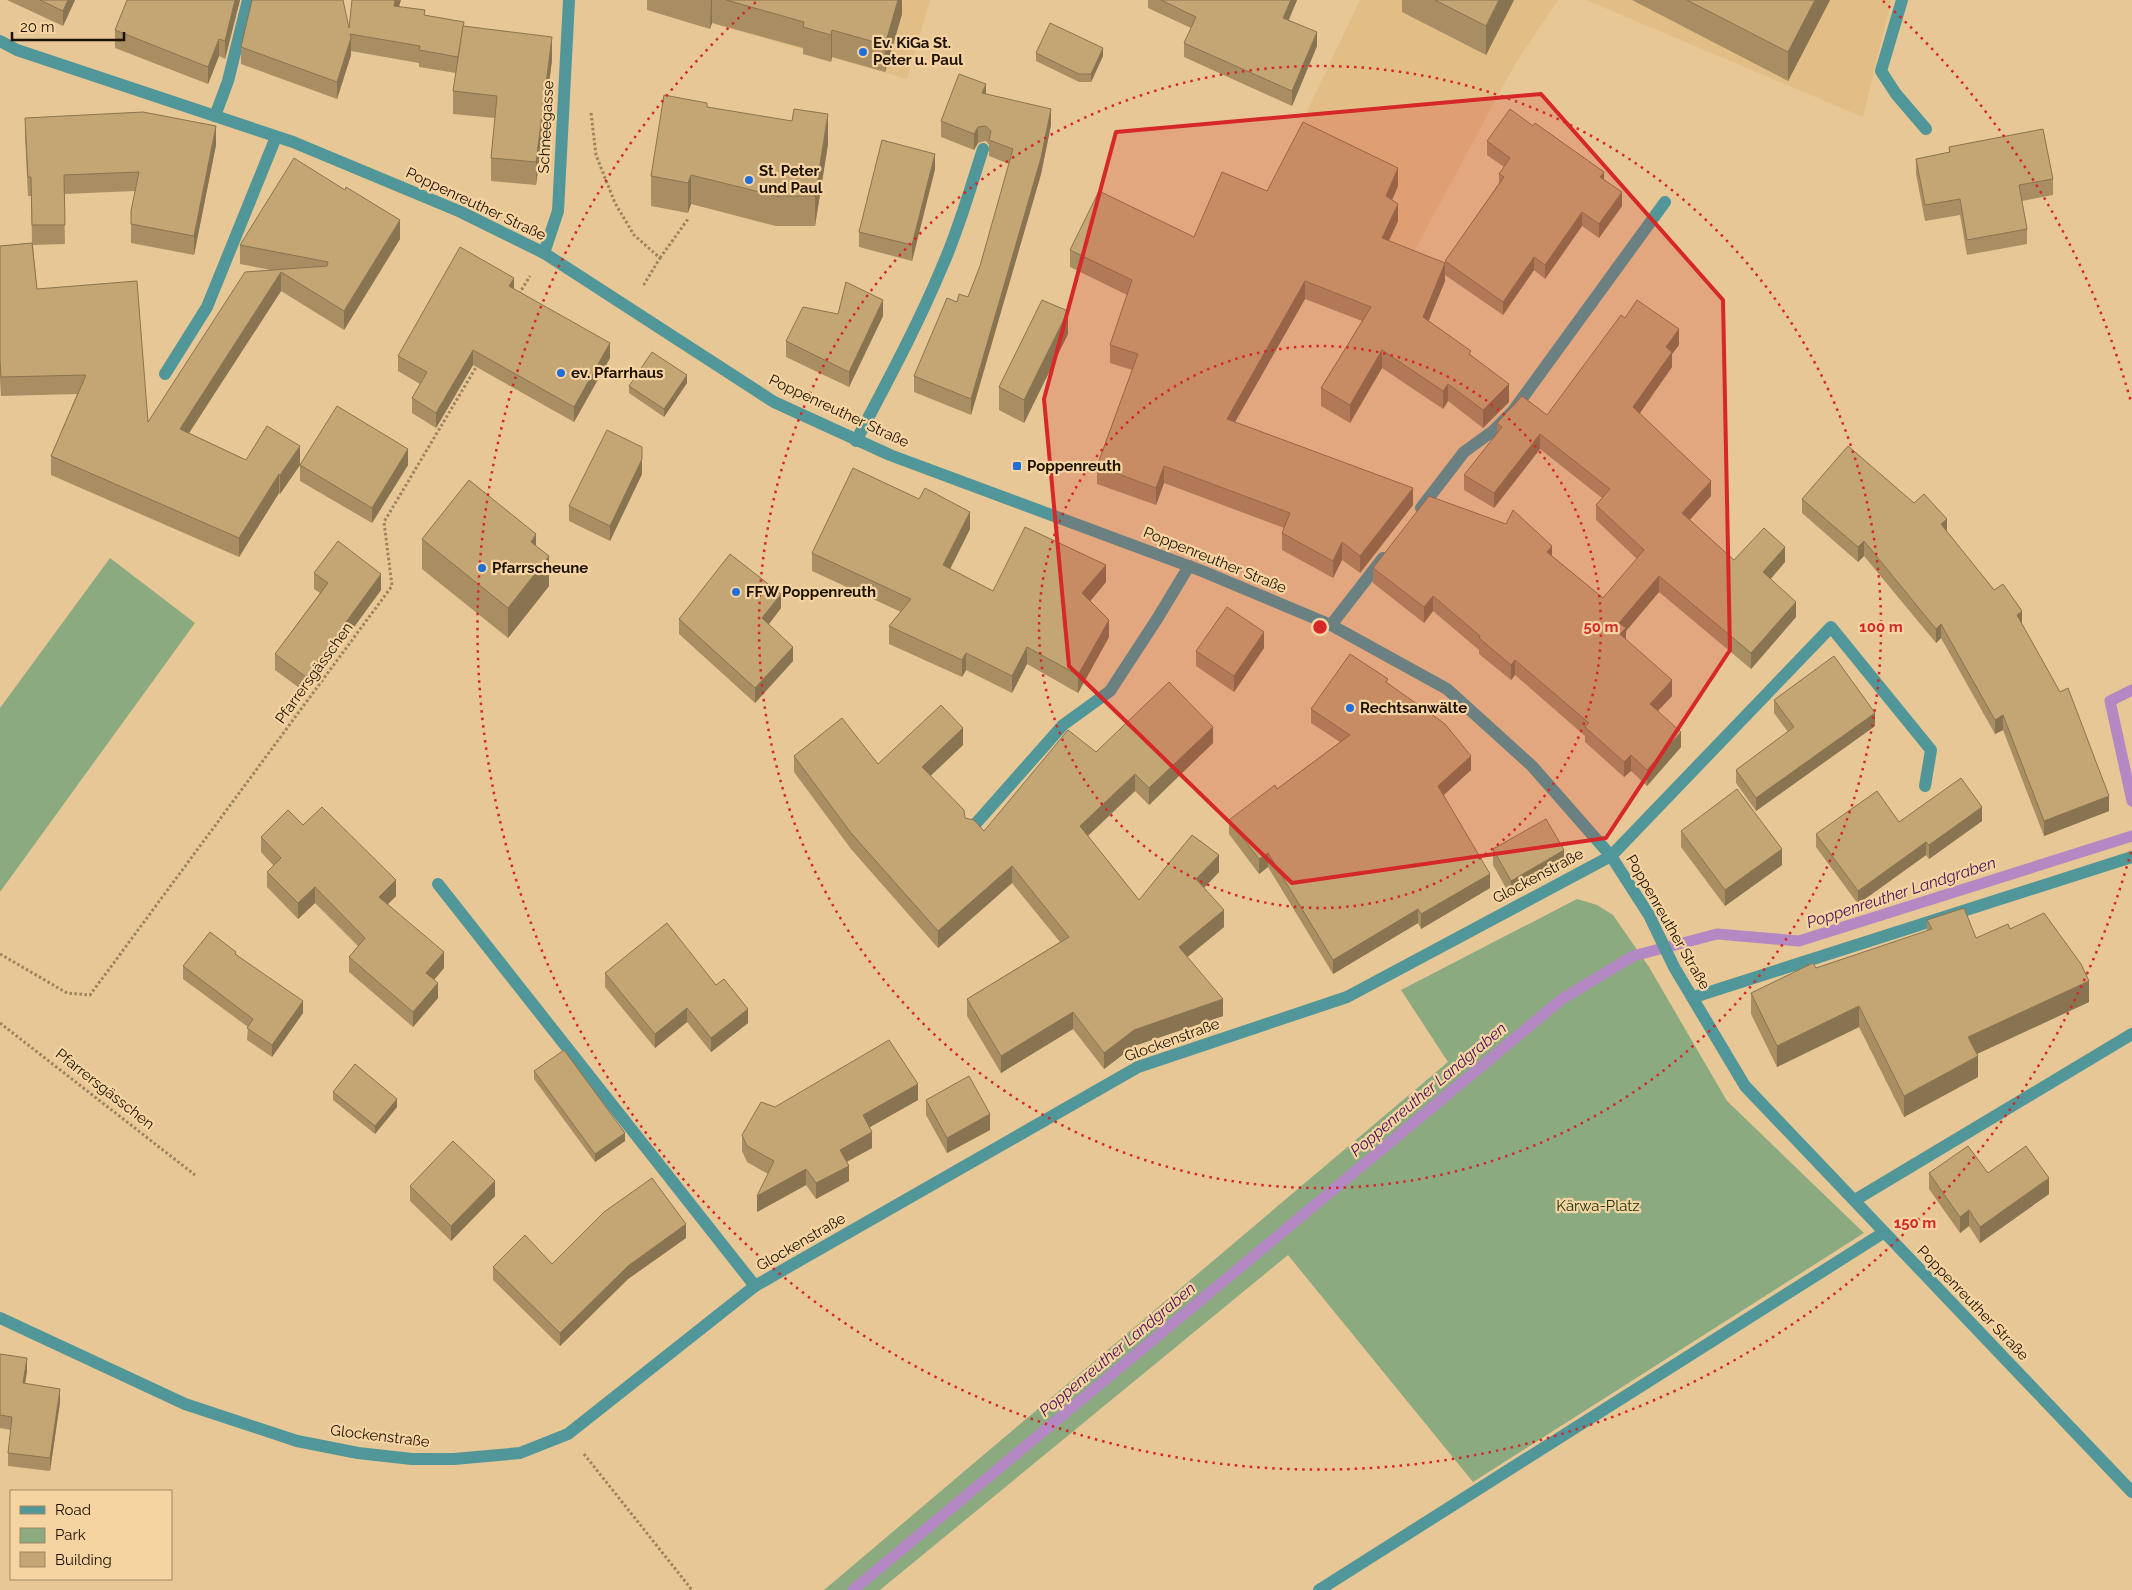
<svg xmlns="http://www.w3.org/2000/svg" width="2132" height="1590" viewBox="0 0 2132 1590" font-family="Raleway,sans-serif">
  <rect width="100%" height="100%" fill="#e7c795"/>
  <g fill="#e2bd85">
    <polygon points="721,0 930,0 907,79 714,24"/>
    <polygon points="1360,0 1558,0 1515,64 1409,261 1263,204"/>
    <polygon points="1586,0 1891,0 1863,117"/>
  </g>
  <g fill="#8baa80">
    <polygon points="110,558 195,623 0,892 0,708"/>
    <polygon points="1577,899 1597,905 1613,915 1649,967 1727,1101 1864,1233 1473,1482 1288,1255 880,1590 824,1590 1448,1062 1401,990"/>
  </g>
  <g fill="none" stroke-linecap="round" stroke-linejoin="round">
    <g stroke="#b488c2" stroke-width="11">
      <polyline points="2132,690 2110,701 2132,801"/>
      <polyline points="853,1590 1562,999 1633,956 1717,934 1799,941 2132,836"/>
    </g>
    <g stroke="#9b835e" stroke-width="3" stroke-dasharray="2.5 2.5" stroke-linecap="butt">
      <polyline points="591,113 596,155 615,203 634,235 660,258 643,286"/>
      <polyline points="660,258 688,219"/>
      <polyline points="519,294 530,276"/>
      <polyline points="0,954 67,993 90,995 392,586 384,522 478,364"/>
      <polyline points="0,1023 195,1175"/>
      <polyline points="584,1454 692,1590"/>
    </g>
    <g stroke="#519698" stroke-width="12">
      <polyline points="1902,0 1881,71 1896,94 1926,129"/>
      <polyline points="0,41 17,50 293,142 461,212 544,253 774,402 890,455 1202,571 1331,625 1447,689 1532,766 1611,856 1649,915 1674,967 1745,1086 2132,1492"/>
      <polyline points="215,116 228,81 248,0"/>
      <polyline points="544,253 558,211 569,0"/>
      <polyline points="165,374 207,307 276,137"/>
      <path d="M856,441c30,-57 61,-114 86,-174 17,-38 28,-78 41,-118"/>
      <polyline points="1421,508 1464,452 1493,431 1513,411 1665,202"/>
      <polyline points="1331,625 1383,558"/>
      <polyline points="971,829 1063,725 1110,691 1157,619 1189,566"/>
      <polyline points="438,884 755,1286"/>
      <polyline points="1694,997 2132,857"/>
      <polyline points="1855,1200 2132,1034"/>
      <polyline points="0,1318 185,1404 297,1441 358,1453 412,1459 454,1459 520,1453 568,1434 755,1286 1138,1067 1347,997 1611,856 1831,627 1931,750 1925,786"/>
      <polyline points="1319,1590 1883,1233"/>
    </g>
  </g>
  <g fill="#a98e64">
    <polygon points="7,0 75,0 63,26"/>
    <polygon points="240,0 225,59 219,56 208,84 115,48 115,30"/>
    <polygon points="647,0 902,0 902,14 885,72 832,57 831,62 803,54 803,48 712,23 710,29 647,10"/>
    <polygon points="1148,0 1297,0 1289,20 1317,46 1292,106 1184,57 1184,43 1191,28 1148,8"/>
    <polygon points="1402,0 1514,0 1486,55 1402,12"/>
    <polygon points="1632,0 1830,0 1788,81"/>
    <polygon points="399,7 464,27 552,60 536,185 491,181 491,158 495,118 453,114 453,91 456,73 419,67 419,63 351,51 351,55 337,99 241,64 241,47 349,28"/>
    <polygon points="1036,53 1103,56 1091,82 1079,82 1036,61"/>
    <polygon points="986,94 1051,125 1041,174 971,415 914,392 914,376 957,302 968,297 980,266 1009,164 989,156 989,145 986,141 978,143 974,150 941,137 941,121"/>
    <polygon points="707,107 828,144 815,226 776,226 691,204 688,213 651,206 651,176"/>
    <polygon points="25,118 216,145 194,255 131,243 131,211 135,191 64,194 65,244 33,245 37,289 148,422 271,270 240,264 240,245 400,239 344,330 281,291 189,433 246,460 300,465 280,494 279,493 239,557 51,475 51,456 77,394 1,396 0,379 0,246 32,243 31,196 28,196 25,137"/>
    <polygon points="1487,141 1604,179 1622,206 1599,238 1582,226 1545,279 1534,270 1503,315 1445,275 1445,281 1428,321 1471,355 1509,402 1483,428 1448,401 1443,409 1382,368 1350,423 1321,406 1321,388 1362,321 1305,299 1235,422 1413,505 1360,573 1342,560 1333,578 1282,550 1282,533 1284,528 1164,483 1156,505 1097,484 1097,466 1132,370 1110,363 1110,345 1127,295 1070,267 1070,250 1194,237 1267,191 1398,186 1392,200 1398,221 1389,241 1445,263 1445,261 1499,183 1499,174 1504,167 1487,155"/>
    <polygon points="1949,147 2053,179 2053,195 2022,201 2027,229 2027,244 1967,255 1960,215 1925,221 1916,174 1916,159 1949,152"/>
    <polygon points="935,169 912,261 859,247 859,232"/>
    <polygon points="514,289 610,358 574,422 473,365 436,428 412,413 412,398 420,384 398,371 398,356"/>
    <polygon points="883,316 849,387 786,357 786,341"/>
    <polygon points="1625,318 1679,345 1672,354 1672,367 1639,414 1711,496 1690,520 1734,560 1785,562 1771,579 1796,617 1751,669 1659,592 1626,631 1626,639 1672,696 1658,711 1681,747 1647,786 1631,771 1624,777 1585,742 1585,736 1515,675 1511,680 1479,654 1479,650 1433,611 1424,623 1373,583 1373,568 1552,556 1603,598 1637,559 1596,520 1596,505 1602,498 1540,449 1494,508 1464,490 1464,475 1497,433 1497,423 1547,415"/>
    <polygon points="1068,334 1024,423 999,410 999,387"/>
    <polygon points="687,383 664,417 629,393 629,386"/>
    <polygon points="300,465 408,465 372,523 300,481"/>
    <polygon points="642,474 610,541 569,521 569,506"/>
    <polygon points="1802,499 1947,532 2022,624 2109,811 2044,836 2003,730 1995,734 1941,638 1936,643 1864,556 1858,562 1802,513"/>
    <polygon points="970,529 950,569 993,591 1106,582 1090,601 1109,637 1078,693 1027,664 1012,693 966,670 962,677 889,644 889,626 901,612 812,571 812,553"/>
    <polygon points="422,539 536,546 549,586 508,638 422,569"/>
    <polygon points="314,573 381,590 306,693 275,670 275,654 320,593 314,589"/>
    <polygon points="781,608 769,624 793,661 755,703 679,634 679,619"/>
    <polygon points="1264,648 1234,692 1196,666 1196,651"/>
    <polygon points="1388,683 1471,770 1444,795 1490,888 1421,929 1418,923 1333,974 1268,867 1259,874 1229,834 1229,820 1277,789 1340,742 1311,723 1311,709"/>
    <polygon points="1774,700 1875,726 1756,811 1736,783 1736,770 1788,732 1774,713"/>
    <polygon points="1213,743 1149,805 1135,791 1088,836 1139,900 1219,872 1204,888 1224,927 1187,957 1223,1016 1134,1046 1104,1069 1073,1029 1001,1073 967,1016 967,999 1060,942 1012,883 938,948 851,849 794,772 794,756 878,764 963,745 930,776 965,818 984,831 1096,752"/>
    <polygon points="1982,821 1929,859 1926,855 1858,904 1816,847 1816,834 1899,822"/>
    <polygon points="303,825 396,896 388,904 444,968 434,980 438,998 413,1027 349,972 349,957 358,946 315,903 298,919 267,887 267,872 274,866 261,852 261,837"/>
    <polygon points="1681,831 1782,865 1725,906 1681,847"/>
    <polygon points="1493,849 1564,866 1511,897 1493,865"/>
    <polygon points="1927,920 1976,938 2010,929 2089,1002 1977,1054 1978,1077 1904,1117 1859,1027 1777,1067 1751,1014 1751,993 1816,968 1927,931"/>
    <polygon points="236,954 303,1013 272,1057 247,1040 248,1027 183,979 183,966"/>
    <polygon points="605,973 748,1023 711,1052 687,1022 655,1048 605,987"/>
    <polygon points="534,1071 625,1141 595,1162 534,1079"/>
    <polygon points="333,1092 397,1107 375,1134 333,1100"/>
    <polygon points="918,1100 870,1127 872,1148 847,1162 849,1181 816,1199 806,1185 757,1212 768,1174 747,1162 742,1151 742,1135 775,1107"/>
    <polygon points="926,1100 990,1130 947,1153 926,1115"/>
    <polygon points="1929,1173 1988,1173 2049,1194 1980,1243 1969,1226 1960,1233 1929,1189"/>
    <polygon points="410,1186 495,1196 451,1241 410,1201"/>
    <polygon points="686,1238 628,1279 560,1346 493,1280 493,1267 552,1264"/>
    <polygon points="0,1354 27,1371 25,1384 60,1402 50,1471 8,1466 8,1453 11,1430 0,1428"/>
  </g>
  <g fill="#897451">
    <polygon points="68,0 75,0 63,26 63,11"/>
    <polygon points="235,0 240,0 225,59 225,41"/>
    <polygon points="395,0 401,0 394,23 394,6"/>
    <polygon points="711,0 712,0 712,23 710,29"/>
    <polygon points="898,0 902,0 902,14 885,72 885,45"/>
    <polygon points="1291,0 1297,0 1283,32 1283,18"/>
    <polygon points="1499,0 1514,0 1486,55 1486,26"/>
    <polygon points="1815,0 1830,0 1788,81 1788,52"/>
    <polygon points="832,30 832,57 831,62 831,35"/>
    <polygon points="1317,32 1317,46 1292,106 1292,91"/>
    <polygon points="552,37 552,60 536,185 536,162"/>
    <polygon points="351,38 351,55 337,99 337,82"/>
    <polygon points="219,39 219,56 208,84 208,67"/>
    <polygon points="1103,48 1103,56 1091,82 1091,74"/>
    <polygon points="986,84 986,100 982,93"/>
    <polygon points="1051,109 1051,125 1041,174 971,415 971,399"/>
    <polygon points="828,114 828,144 815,226 815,196"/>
    <polygon points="216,126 216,145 194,255 194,236"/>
    <polygon points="978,127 978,143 974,150 974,134"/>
    <polygon points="935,154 935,169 912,261 912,245"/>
    <polygon points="1398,168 1398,186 1386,214 1386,196"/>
    <polygon points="1604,172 1604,186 1600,177"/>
    <polygon points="691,175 691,204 688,213 688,183"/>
    <polygon points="1622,192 1622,206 1599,238 1599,224"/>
    <polygon points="1398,204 1398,221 1382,255 1382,238"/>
    <polygon points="1582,212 1582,226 1545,279 1545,265"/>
    <polygon points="400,220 400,239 344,330 344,311"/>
    <polygon points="1534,257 1534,270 1503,315 1503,302"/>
    <polygon points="1445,263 1445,281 1423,335 1423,317"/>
    <polygon points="281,272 281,291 180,447 180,429"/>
    <polygon points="514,278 514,293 509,286"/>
    <polygon points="1305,281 1305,299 1227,436 1227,419"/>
    <polygon points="883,300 883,316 849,387 849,372"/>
    <polygon points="1068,311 1068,334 1024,423 1024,400"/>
    <polygon points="1679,329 1679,345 1672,354 1672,367 1633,423 1633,407 1666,347"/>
    <polygon points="610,343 610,358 574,422 574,407"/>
    <polygon points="473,350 473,365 436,428 436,413"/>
    <polygon points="1382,350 1382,368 1350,423 1350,405"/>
    <polygon points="687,375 687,383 664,417 664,409"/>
    <polygon points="1448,384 1448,401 1443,409 1443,391"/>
    <polygon points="1509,384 1509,402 1483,428 1483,410"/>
    <polygon points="1540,434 1540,449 1494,508 1494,493"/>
    <polygon points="300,446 300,465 280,494 280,475"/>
    <polygon points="408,449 408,465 372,523 372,508"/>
    <polygon points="642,459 642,474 610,541 610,526"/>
    <polygon points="1164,466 1164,483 1156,505 1156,488"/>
    <polygon points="279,474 279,493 239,557 239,538"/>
    <polygon points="1711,481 1711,496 1682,528 1682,513"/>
    <polygon points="1413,488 1413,505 1360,573 1360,556"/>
    <polygon points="970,512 970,529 943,583 943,565"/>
    <polygon points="1947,519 1947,534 1941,524"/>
    <polygon points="536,534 536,564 531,542"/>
    <polygon points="1864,541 1864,556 1858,562 1858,547"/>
    <polygon points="1342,542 1342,560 1333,578 1333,561"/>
    <polygon points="1552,546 1552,561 1547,552"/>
    <polygon points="1785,547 1785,562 1763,587 1763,572"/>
    <polygon points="549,556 549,586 508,638 508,608"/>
    <polygon points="1106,565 1106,582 1082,611 1082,593"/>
    <polygon points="381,574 381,590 306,693 306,677"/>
    <polygon points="1659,576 1659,592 1626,631 1626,644 1620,637 1619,623"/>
    <polygon points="781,594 781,608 762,633 762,618"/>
    <polygon points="1433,596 1433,611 1424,623 1424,607"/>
    <polygon points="1796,602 1796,617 1751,669 1751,653"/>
    <polygon points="2022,611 2022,626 2017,615"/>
    <polygon points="1109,620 1109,637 1078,693 1078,675"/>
    <polygon points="1941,624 1941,638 1936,643 1936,629"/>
    <polygon points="1264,632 1264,648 1234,692 1234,676"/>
    <polygon points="793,647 793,661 755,703 755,688"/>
    <polygon points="1027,647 1027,664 1012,693 1012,676"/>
    <polygon points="966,653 966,670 962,677 962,660"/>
    <polygon points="1515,660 1515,675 1511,680 1511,665"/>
    <polygon points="1672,680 1672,696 1650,719 1650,704"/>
    <polygon points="1875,713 1875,726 1756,811 1756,798"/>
    <polygon points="2003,715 2003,730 1995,734 1995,720"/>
    <polygon points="1213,727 1213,743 1149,805 1149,788"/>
    <polygon points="963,728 963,745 922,784 922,767"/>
    <polygon points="1681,732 1681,747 1647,786 1647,770"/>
    <polygon points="1631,755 1631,771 1624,777 1624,762"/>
    <polygon points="1471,756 1471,770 1438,800 1438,786"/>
    <polygon points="1135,774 1135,791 1080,843 1080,826"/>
    <polygon points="2109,796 2109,811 2044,836 2044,821"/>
    <polygon points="1982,807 1982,821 1929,859 1929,845"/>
    <polygon points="1926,842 1926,855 1858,904 1858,891"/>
    <polygon points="1782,849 1782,865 1725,906 1725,890"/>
    <polygon points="1564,850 1564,866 1511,897 1511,881"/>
    <polygon points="1268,853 1268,867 1259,874 1259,859"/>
    <polygon points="1219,855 1219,872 1196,896 1196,879"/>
    <polygon points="1012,866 1012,883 938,948 938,931"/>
    <polygon points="1490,874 1490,888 1421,929 1421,914"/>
    <polygon points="396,880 396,896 379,913 379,897"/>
    <polygon points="315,887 315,903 298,919 298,903"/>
    <polygon points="1418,909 1418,923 1333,974 1333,960"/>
    <polygon points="1224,910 1224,927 1179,964 1179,947"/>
    <polygon points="444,952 444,968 426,989 426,973"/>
    <polygon points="2089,981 2089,1002 1968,1058 1968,1037"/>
    <polygon points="438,983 438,998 413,1027 413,1012"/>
    <polygon points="1223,999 1223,1016 1134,1046 1104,1069 1104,1053 1134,1030"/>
    <polygon points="303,1001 303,1013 272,1057 272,1045"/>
    <polygon points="1859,1006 1859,1027 1777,1067 1777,1046"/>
    <polygon points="687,1008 687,1022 655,1048 655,1034"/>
    <polygon points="748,1009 748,1023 711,1052 711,1038"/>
    <polygon points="1073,1012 1073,1029 1001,1073 1001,1056"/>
    <polygon points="1978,1056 1978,1077 1904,1117 1904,1096"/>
    <polygon points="918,1084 918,1100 863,1131 863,1115"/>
    <polygon points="397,1099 397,1107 375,1134 375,1126"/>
    <polygon points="990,1114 990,1130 947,1153 947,1138"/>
    <polygon points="872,1132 872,1148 840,1165 840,1150"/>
    <polygon points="625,1133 625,1141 595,1162 595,1154"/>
    <polygon points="849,1166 849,1181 816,1199 816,1183"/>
    <polygon points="806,1169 806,1185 757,1212 757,1196"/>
    <polygon points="2049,1178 2049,1194 1980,1243 1980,1227"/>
    <polygon points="495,1181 495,1196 451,1241 451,1226"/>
    <polygon points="1969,1210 1969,1226 1960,1233 1960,1217"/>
    <polygon points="686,1224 686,1238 628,1279 560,1346 560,1333 628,1266"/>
    <polygon points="27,1358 27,1371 23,1396 23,1383"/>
    <polygon points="60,1389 60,1402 50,1471 50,1458"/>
  </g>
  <g fill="#c4a574" stroke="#897451">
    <polygon points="40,0 68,0 63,11"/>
    <polygon points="127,0 235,0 225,41 219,39 208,67 115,30"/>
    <polygon points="252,0 343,0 349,28 352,0 395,0 394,6 425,10 424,15 464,22 458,57 419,50 420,46 350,34 351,38 337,82 241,47"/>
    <polygon points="726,0 898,0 885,45 832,30 831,35 803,27 804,22"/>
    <polygon points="1161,0 1291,0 1283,18 1317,32 1292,91 1184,43 1196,17"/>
    <polygon points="1435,0 1499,0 1486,26"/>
    <polygon points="1687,0 1815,0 1788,52"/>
    <polygon points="1050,23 1103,48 1091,74 1079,74 1036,53"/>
    <polygon points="463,26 552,37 536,162 491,158 497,96 453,91"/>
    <polygon points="959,74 986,84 982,93 1051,109 1041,158 971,399 914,376 947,298 957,302 959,294 968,297 980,266 1013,149 989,140 991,131 986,126 978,127 974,134 941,121"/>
    <polygon points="664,95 707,103 707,107 792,121 794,109 828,114 815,196 776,196 691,175 688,183 651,176"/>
    <polygon points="1510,109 1533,126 1535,123 1604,172 1600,177 1622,192 1599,224 1582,212 1545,265 1534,257 1503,302 1445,261 1504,177 1499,174 1510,158 1487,141"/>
    <polygon points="143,112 216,126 194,236 131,224 131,211 139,172 64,175 65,225 32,225 31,177 28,177 25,118"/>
    <polygon points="1303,122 1398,168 1386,196 1398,204 1382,238 1445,263 1423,317 1471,351 1469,354 1509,384 1483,410 1448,384 1443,391 1382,350 1350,405 1321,388 1371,307 1305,281 1227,419 1413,488 1360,556 1342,542 1333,561 1282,533 1290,513 1164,466 1156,488 1097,466 1138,354 1110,345 1132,280 1070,250 1099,191 1194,237 1222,172 1267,191"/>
    <polygon points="2043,129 2053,179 2019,185 2027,229 1967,240 1960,199 1925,205 1916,159 1950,152 1949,147"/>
    <polygon points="882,140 935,154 912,245 859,232"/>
    <polygon points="294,158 345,190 346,187 400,220 344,311 281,272 180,429 246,460 267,426 300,446 280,475 279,474 239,538 51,456 86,375 1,377 0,360 0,246 32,243 37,289 137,281 148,422 245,272 327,266 328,262 240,245"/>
    <polygon points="460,247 514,278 509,286 610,343 574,407 473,350 436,413 412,398 427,372 398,356"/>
    <polygon points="846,282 883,300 849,372 786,341 803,307 838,314"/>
    <polygon points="1042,300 1068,311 1024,400 999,387"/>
    <polygon points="1637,300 1679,329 1666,347 1672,352 1633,407 1711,481 1682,513 1734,560 1764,528 1785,547 1763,572 1796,602 1751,653 1659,576 1619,623 1626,628 1620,634 1672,680 1650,704 1681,732 1647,770 1631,755 1624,762 1585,727 1589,723 1515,660 1511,665 1479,638 1480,636 1433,596 1424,607 1373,568 1429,496 1506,524 1513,510 1552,546 1547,552 1603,598 1644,550 1596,505 1610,489 1540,434 1494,493 1464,475 1502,427 1497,423 1522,396 1547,415 1621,315 1625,318"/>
    <polygon points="652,352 687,375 664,409 629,386"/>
    <polygon points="337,406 408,449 372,508 300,465"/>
    <polygon points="607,430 642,447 642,459 610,526 569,506"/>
    <polygon points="1848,446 1914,503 1924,494 1947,519 1941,524 1994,590 2003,584 2022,611 2017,615 2060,692 2068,688 2109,796 2044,821 2003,715 1995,720 1941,624 1936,629 1864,541 1858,547 1802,499"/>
    <polygon points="853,468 919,499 925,488 970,512 943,565 993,591 1025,527 1106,565 1082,593 1109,620 1078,675 1027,647 1012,676 966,653 962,660 889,626 911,599 812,553"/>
    <polygon points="469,480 536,534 531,542 549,556 508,608 422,539"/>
    <polygon points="338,541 381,574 306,677 275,654 328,583 314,573"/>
    <polygon points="730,554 781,594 762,618 793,647 755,688 679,619"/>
    <polygon points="1227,607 1264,632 1234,676 1196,651"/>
    <polygon points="1350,654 1388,679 1386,682 1445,724 1471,756 1438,786 1490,874 1421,914 1418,909 1333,960 1268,853 1259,859 1229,820 1275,785 1277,789 1350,735 1311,709"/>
    <polygon points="1834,656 1875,713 1756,798 1736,770 1794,727 1774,700"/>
    <polygon points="1169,682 1213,727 1149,788 1135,774 1080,826 1139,900 1192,835 1219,855 1196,879 1224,910 1179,947 1223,999 1134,1030 1104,1053 1073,1012 1001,1056 967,999 1069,937 1012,866 938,931 851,833 794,756 842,718 878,764 941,705 963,728 922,767 964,810 965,818 974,820 984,831 1068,730 1096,752"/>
    <polygon points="1961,778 1982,807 1929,845 1926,842 1858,891 1816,834 1877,791 1899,822"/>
    <polygon points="1737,789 1782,849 1725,890 1681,831"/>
    <polygon points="322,807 396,880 379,897 444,952 426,973 438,983 413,1012 349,957 365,938 315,887 298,903 267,872 281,858 261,837 288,810 303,825"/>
    <polygon points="1546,819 1564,850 1511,881 1493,849"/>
    <polygon points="1964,908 1976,938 2008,924 2010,929 2044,913 2081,964 2089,981 1968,1037 1978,1056 1904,1096 1859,1006 1777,1046 1751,993 1813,963 1816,968 1932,929 1927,920"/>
    <polygon points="667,923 716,985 724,979 748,1009 711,1038 687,1008 655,1034 605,973"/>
    <polygon points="210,932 236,952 235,954 303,1001 272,1045 247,1028 253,1019 183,966"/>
    <polygon points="889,1040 918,1084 863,1115 872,1132 840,1150 849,1166 816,1183 806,1169 757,1196 774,1161 747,1146 742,1135 761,1102 775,1107"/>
    <polygon points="564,1050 625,1133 595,1154 534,1071"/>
    <polygon points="355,1064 397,1099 375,1126 333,1092"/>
    <polygon points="969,1076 990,1114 947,1138 926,1100"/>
    <polygon points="453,1141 495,1181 451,1226 410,1186"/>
    <polygon points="1968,1146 1988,1173 2026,1146 2049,1178 1980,1227 1969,1210 1960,1217 1929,1173"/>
    <polygon points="652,1178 686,1224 628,1266 560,1333 493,1267 525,1235 552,1264 604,1212"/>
    <polygon points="0,1354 27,1358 23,1383 60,1389 50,1458 8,1453 12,1417 0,1415"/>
  </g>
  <path fill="#d62828" fill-opacity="0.2" stroke="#d62828" stroke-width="4" stroke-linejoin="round" d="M1541,94l182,206 7,350 -124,188 -314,45 -223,-217 -25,-267 72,-267z"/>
  <g fill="none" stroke="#d62828" stroke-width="2.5" stroke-dasharray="2.5 5">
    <circle cx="1320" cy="627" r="281"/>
    <circle cx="1320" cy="627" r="561"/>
    <path d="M2131 852A842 842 0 1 1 757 1M1883 1A842 842 0 0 1 2131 402"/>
  </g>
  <g fill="#206ed9" stroke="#f5d4a2" stroke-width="2">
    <circle cx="863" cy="52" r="5"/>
    <circle cx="749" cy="180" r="5"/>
    <circle cx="561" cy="373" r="5"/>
    <rect x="1012" y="461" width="10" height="10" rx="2.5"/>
    <circle cx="482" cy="568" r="5"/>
    <circle cx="736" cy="592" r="5"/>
    <circle cx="1350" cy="708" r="5"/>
  </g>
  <g text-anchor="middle" stroke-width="4.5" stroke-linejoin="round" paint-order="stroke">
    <g font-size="15" font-weight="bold" fill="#1d1201" stroke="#f5d4a2" text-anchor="start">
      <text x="873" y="48">Ev. KiGa St.<tspan x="873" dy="17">Peter u. Paul</tspan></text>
      <text x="759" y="176">St. Peter<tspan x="759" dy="17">und Paul</tspan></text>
      <text x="571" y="378">ev. Pfarrhaus</text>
      <text x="1027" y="471">Poppenreuth</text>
      <text x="492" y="573">Pfarrscheune</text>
      <text x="746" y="597">FFW Poppenreuth</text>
      <text x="1360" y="713">Rechtsanwälte</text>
    </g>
    <g font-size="15" fill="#1d1201" stroke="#f5d4a2">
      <text transform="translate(546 127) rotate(-87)" y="5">Schneegasse</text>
      <text transform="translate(476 204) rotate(25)" y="5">Poppenreuther Straße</text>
      <text transform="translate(839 411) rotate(25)" y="5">Poppenreuther Straße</text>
      <text transform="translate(1215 560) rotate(22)" y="5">Poppenreuther Straße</text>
      <text transform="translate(314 673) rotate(-54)" y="5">Pfarrersgässchen</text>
      <text transform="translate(1538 876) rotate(-28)" y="5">Glockenstraße</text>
      <text transform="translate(1668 922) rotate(60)" y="5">Poppenreuther Straße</text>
      <text transform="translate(1172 1040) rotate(-20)" y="5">Glockenstraße</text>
      <text transform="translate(105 1089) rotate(38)" y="5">Pfarrersgässchen</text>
      <text transform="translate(801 1242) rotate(-30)" y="5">Glockenstraße</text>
      <text transform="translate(1973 1303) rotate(46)" y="5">Poppenreuther Straße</text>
      <text transform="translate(380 1436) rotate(7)" y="5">Glockenstraße</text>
    </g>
    <g font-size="15" fill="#143208" stroke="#f5d4a2">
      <text x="1598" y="1211">Kärwa-Platz</text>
    </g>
    <g font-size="16" font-style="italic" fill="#491158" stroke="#f5d4a2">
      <text transform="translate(1901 892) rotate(-18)" y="6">Poppenreuther Landgraben</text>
      <text transform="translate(1428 1089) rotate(-40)" y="6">Poppenreuther Landgraben</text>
      <text transform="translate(1117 1349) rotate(-40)" y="6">Poppenreuther Landgraben</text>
    </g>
  </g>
  <circle cx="1320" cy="627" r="8" fill="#d62828" stroke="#f5d4a2" stroke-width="2.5"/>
  <g font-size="15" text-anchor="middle" font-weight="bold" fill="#d62828" stroke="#f5d4a2" stroke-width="4.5" stroke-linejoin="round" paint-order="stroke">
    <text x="1601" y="632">50 m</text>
    <text x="1881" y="632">100 m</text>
    <text x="1915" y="1228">150 m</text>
  </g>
  <rect x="10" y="1490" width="162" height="90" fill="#f5d4a2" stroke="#9f8662"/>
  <rect x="20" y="1506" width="25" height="8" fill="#519698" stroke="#9f8662"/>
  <text x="55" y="1515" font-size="15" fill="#1d1201">Road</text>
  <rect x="20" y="1528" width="25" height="15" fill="#8baa80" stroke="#9f8662"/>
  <text x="55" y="1540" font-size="15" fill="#1d1201">Park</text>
  <rect x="20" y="1552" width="25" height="15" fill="#c4a574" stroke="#9f8662"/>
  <text x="55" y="1565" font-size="15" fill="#1d1201">Building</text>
  <path d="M12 32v8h112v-8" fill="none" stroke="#1d1201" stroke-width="2.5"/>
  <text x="20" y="32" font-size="15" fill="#1d1201" stroke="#f5d4a2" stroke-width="4" paint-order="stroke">20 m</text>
</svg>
